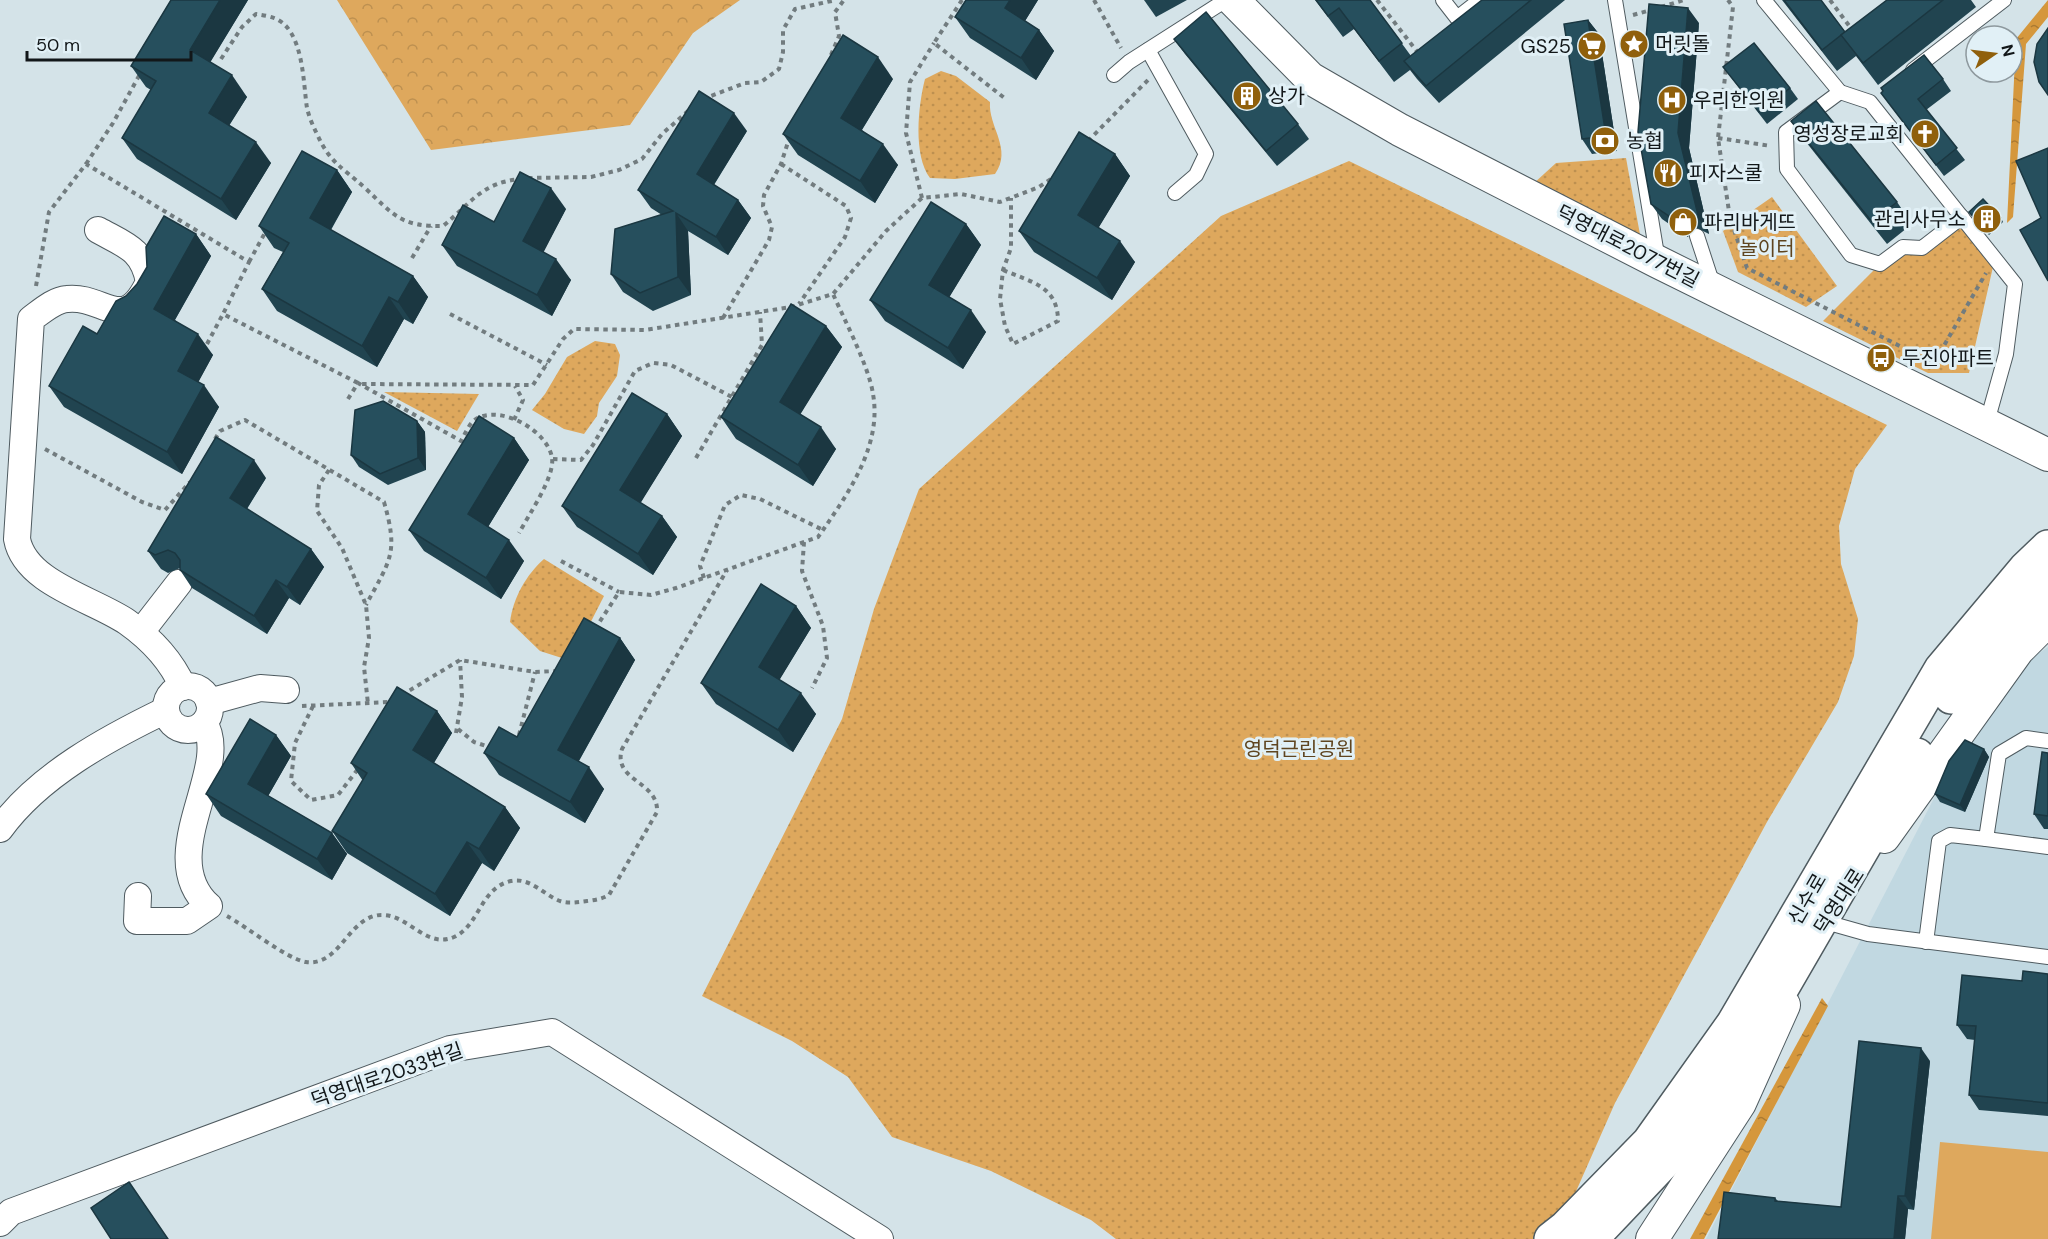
<svg xmlns="http://www.w3.org/2000/svg" width="2048" height="1239" viewBox="0 0 2048 1239" font-family="'DM Sans','Noto Sans KR',sans-serif">
  <defs>
    <pattern id="forest-crowns" width="20" height="18" patternUnits="userSpaceOnUse" patternTransform="scale(1.5)"><rect width="20" height="18" fill="#dea85d"/><path d="M2 6a3 3 0 1 1 6 0M12 15a3 3 0 1 1 6 0" fill="none" stroke="#bd9050"/></pattern>
    <pattern id="park-dots" width="8" height="8" patternUnits="userSpaceOnUse" patternTransform="scale(1.5)"><rect width="8" height="8" fill="#dea85d"/><path d="M2 2h.1M6 6h.1" fill="none" stroke="#bd9050" stroke-width="1.8" stroke-linecap="round"/></pattern>
    <pattern id="water-ripples" width="26" height="14" patternUnits="userSpaceOnUse" patternTransform="scale(1.5)"><rect width="26" height="14" fill="#d5973c"/><path d="M2 4q2-2 4 0t4 0M15 11q2-2 4 0t4 0" fill="none" stroke="#ab7a32"/></pattern>
  </defs>
  <rect width="100%" height="100%" fill="#d4e3e8"/>
  <polygon fill="#c1d8e1" points="2048,647 2048,1239 1706,1239 1976,717 2021,665"/>
  <polygon fill="url(#forest-crowns)" points="337,0 740,0 693,33 630,125 431,150"/>
  <g fill="url(#park-dots)">
    <path d="M941,71l15,5 34,26c-2,25 23,47 5,72l-40,5 -25,-1c-17,-23 -12,-72 -5,-99z"/>
    <polygon points="1626,158 1641,240 1533,184 1556,163"/>
    <polygon points="1349,161 1887,425 1855,469 1839,526 1841,564 1858,619 1854,656 1838,702 1767,822 1615,1103 1555,1239 1116,1239 1091,1220 991,1171 892,1137 848,1077 792,1041 702,996 842,719 874,609 919,489 1221,216"/>
    <polygon points="1772,197 1837,286 1806,307 1738,272 1723,231"/>
    <polygon points="1962,217 1995,258 1969,373 1928,373 1823,321 1880,264 1903,247 1922,248"/>
    <polygon points="595,341 615,344 620,355 617,376 599,403 597,416 584,434 564,429 532,410 545,394 567,357"/>
    <polygon points="384,392 479,394 457,431"/>
    <path d="M544,559l60,37 -27,53 -12,10 -25,-8 -30,-29c3,-24 16,-47 34,-63z"/>
  </g>
  <polygon fill="#dea85d" points="1940,1142 2048,1152 2048,1239 1931,1239"/>
  <g fill="url(#water-ripples)">
    <polygon points="2048,0 2048,17 2026,44 2013,217 2007,223 2016,39"/>
    <polygon points="1822,998 1828,1006 1704,1239 1690,1239"/>
  </g>
  <g fill="none" stroke-linecap="round" stroke-linejoin="round">
    <g stroke="#4f5b60" stroke-width="16">
      <g id="service">
        <polyline points="1443,0 1457,18 1480,0"/>
        <polyline points="1615,0 1658,261"/>
        <polyline points="1764,0 1840,92 1870,102 2015,284 2006,354 1987,422"/>
        <polyline points="1148,50 1206,154 1196,175 1175,193"/>
        <polyline points="1913,70 2004,0"/>
        <polyline points="1114,75 1129,62 1226,0"/>
        <polyline points="1840,92 1786,132 1787,169 1851,255 1880,264 1903,247 1922,248 1962,217"/>
        <polyline points="1697,236 1713,285"/>
        <polyline points="1986,839 2048,847"/>
        <polyline points="1822,921 1868,934 2048,957"/>
        <polyline points="1926,942 1939,841 1950,835 1986,839 1999,754 2026,738 2048,741"/>
      </g>
    </g>
    <g stroke="#4f5b60" stroke-width="28">
      <g id="minor">
        <path d="M98,230c27,15 45,19 51,52 -26,54 -44,13 -82,17 -13,1 -25,12 -36,20l-14,220c8,44 76,60 110,83 24,17 44,38 56,65"/>
        <polyline points="141,632 179,583"/>
        <circle cx="188" cy="708" r="22"/>
        <polyline points="209,702 260,688 286,690"/>
        <path d="M0,829c39,-54 108,-91 166,-119"/>
        <path d="M138,896l-1,25h50l22,-15c-56,-50 24,-139 -5,-183"/>
        <polyline points="0,1223 11,1212 450,1049 552,1032 880,1239"/>
      </g>
    </g>
    <g stroke="#4f5b60" stroke-width="34">
      <g id="tertiary">
        <polyline points="1233,0 1310,78 1400,130 1658,262 2048,455"/>
        <polyline points="1884,837 2018,650 2048,620"/>
        <polyline points="1652,1239 1740,1103 1784,1005"/>
      </g>
    </g>
    <g stroke="#4f5b60" stroke-width="36">
      <g id="primary">
        <polyline points="1951,697 1959,683 2048,581"/>
        <polyline points="1551,1239 1565,1228 1649,1142 1733,1024 1941,669 2025,569 2048,547"/>
        <polyline points="1591,1239 1687,1138 1771,1007 1917,755"/>
      </g>
    </g>
    <g stroke="#727c7f" stroke-width="4" stroke-dasharray="4.5 4.5" stroke-linecap="butt">
      <polyline points="962,0 934,43 1007,100"/>
      <polyline points="1094,0 1121,48"/>
      <polyline points="1377,0 1419,54"/>
      <polyline points="1728,0 1733,7 1718,138 1730,218 1747,268 1933,363"/>
      <polyline points="1830,0 1853,31"/>
      <polyline points="1661,7 1684,0"/>
      <polyline points="1633,15 1651,10"/>
      <polyline points="831,55 839,36 835,12 844,0"/>
      <path d="M221,59l21,-32 14,-13c6,1 13,2 18,4 30,11 29,65 33,90 2,9 6,18 10,26 13,29 25,33 48,54 28,26 35,39 78,38 27,-22 39,-44 78,-47"/>
      <polyline points="703,99 745,83 761,82 779,69 783,52 783,30 795,9 836,0"/>
      <polyline points="1718,138 1771,146"/>
      <polyline points="1088,141 1148,80"/>
      <polyline points="86,164 113,123 140,74"/>
      <polyline points="781,164 846,206 851,218 845,237 799,304"/>
      <polyline points="528,178 591,177 619,170 642,159 662,134 688,111"/>
      <polyline points="922,198 906,133 910,82 934,43"/>
      <polyline points="412,258 431,226"/>
      <polyline points="249,262 266,231"/>
      <path d="M1003,270c28,12 55,16 55,51l-45,23 -8,-18 -5,-27 3,-29 8,-22v-50"/>
      <polyline points="36,286 49,212 86,164 249,262 223,314 360,384 533,385 563,339 574,329 645,330 791,307 833,294 886,231 922,198 961,194 1000,202 1039,187 1054,177"/>
      <polyline points="450,314 547,365"/>
      <polyline points="723,318 769,240 772,227 763,206 764,195 781,164 789,139"/>
      <polyline points="207,344 223,314"/>
      <polyline points="1931,368 1986,273"/>
      <path d="M348,399l10,-16 103,58c4,-7 9,-19 15,-22 25,-15 72,12 76,39 3,19 -24,58 -33,75"/>
      <polyline points="514,420 523,400 515,386"/>
      <path d="M215,439l5,-8 25,-11 139,82c15,52 6,58 -18,103"/>
      <polyline points="45,449 142,502 165,510 190,482"/>
      <polyline points="696,458 762,345 760,312"/>
      <polyline points="553,459 581,460 593,445 635,371 653,363 671,365 732,397"/>
      <polyline points="329,470 319,485 317,511 342,548 366,605 369,638 364,667 368,704"/>
      <polyline points="804,542 802,571 823,626 827,658 812,688"/>
      <polyline points="561,561 619,592"/>
      <polyline points="704,578 700,566 725,505 741,495 760,499 823,530"/>
      <path d="M595,629l24,-37 32,3 25,-7 142,-51 5,-7c27,-39 59,-86 50,-136 -4,-27 -28,-73 -40,-100"/>
      <polyline points="402,695 460,660 535,672 557,671"/>
      <polyline points="302,706 390,702"/>
      <polyline points="313,706 295,743 291,781 311,800 338,795 358,769"/>
      <polyline points="458,729 474,742 492,748"/>
      <polyline points="456,733 462,697 460,660"/>
      <polyline points="519,735 535,672"/>
      <path d="M227,916c20,11 60,43 79,46 35,5 43,-49 78,-47 25,1 43,34 70,22 26,-12 26,-49 57,-56 19,-4 33,14 49,20 9,3 18,1 27,0 8,-1 15,-2 22,-6l48,-83c2,-31 -45,-31 -35,-63l105,-179"/>
    </g>
    <use href="#service" stroke="#fff" stroke-width="14"/>
    <use href="#minor" stroke="#fff" stroke-width="26"/>
    <use href="#tertiary" stroke="#fff" stroke-width="32"/>
    <use href="#primary" stroke="#fff" stroke-width="33"/>
  </g>
  <g fill="#214450">
    <polygon points="171,0 248,0 210,62 247,97 229,125 271,163 236,220 137,159 122,138 151,90 146,87 131,66"/>
    <polygon points="966,0 1038,0 1025,21 1039,30 1054,51 1036,80 970,38 955,17"/>
    <polygon points="1144,0 1187,0 1156,17"/>
    <polygon points="1315,0 1370,0 1411,56 1482,0 1565,0 1439,103 1417,79 1410,70 1394,82 1354,29 1343,37"/>
    <polygon points="1782,0 1821,0 1845,32 1887,0 1971,0 1976,7 1878,85 1856,56 1837,71"/>
    <polygon points="1588,20 1599,34 1617,151 1592,154 1582,139"/>
    <polygon points="1699,23 1689,148 1709,234 1695,227 1690,230 1688,237 1662,219 1651,204"/>
    <polygon points="1174,39 1298,124 1309,139 1277,166 1185,54"/>
    <polygon points="1723,67 1790,88 1798,99 1767,124"/>
    <polygon points="893,79 862,130 898,165 875,203 798,155 783,134"/>
    <polygon points="1943,79 1951,91 1926,110 1965,160 1944,176 1881,93"/>
    <polygon points="1791,121 1897,202 1912,224 1887,244 1806,142"/>
    <polygon points="747,131 714,185 738,200 751,218 728,255 688,231 691,295 653,311 623,292 611,274 662,215 651,208 638,190"/>
    <polygon points="1115,154 1130,176 1098,228 1135,262 1112,300 1034,252 1019,231"/>
    <polygon points="337,170 352,192 331,230 413,276 428,297 413,324 404,319 377,367 277,311 262,289 283,252 274,248 259,226"/>
    <polygon points="566,209 543,252 571,280 552,316 457,266 442,245 494,222"/>
    <polygon points="1969,212 2001,218 2003,222 1989,235"/>
    <polygon points="966,224 981,245 949,297 986,332 963,369 885,321 870,300"/>
    <polygon points="196,234 211,256 175,320 213,355 198,382 219,407 182,474 64,407 49,386 97,334 126,296"/>
    <polygon points="826,326 842,347 800,414 836,449 813,486 736,439 721,417"/>
    <polygon points="667,414 682,436 640,503 662,516 677,537 653,575 577,527 562,506"/>
    <polygon points="417,421 425,432 426,470 388,485 359,467 351,455"/>
    <polygon points="514,438 529,460 488,527 524,561 501,599 424,551 409,530"/>
    <polygon points="266,478 247,509 311,549 324,567 300,605 289,598 267,634 192,588 180,570 180,568 168,573 161,569 148,551"/>
    <polygon points="796,606 811,628 779,680 816,714 793,752 716,704 701,683"/>
    <polygon points="620,638 635,660 579,761 604,789 585,823 499,775 484,753 517,737"/>
    <polygon points="437,711 452,733 434,763 505,807 520,828 494,871 482,863 450,916 347,853 332,831 363,781 351,763"/>
    <polygon points="276,735 291,756 268,796 332,833 347,854 332,880 221,816 206,794"/>
    <polygon points="1984,749 1989,757 1965,812 1940,802 1935,794"/>
    <polygon points="2048,753 2048,829 2044,829 2034,814"/>
    <polygon points="2048,974 2048,1116 1979,1110 1969,1095 1975,1040 1967,1039 1957,1025 2022,981"/>
    <polygon points="1930,1061 1914,1210 1908,1209 1905,1239 1718,1239 1775,1198 1778,1201 1841,1207"/>
  </g>
  <g fill="#1b3741">
    <polygon points="220,0 248,0 205,71 190,50"/>
    <polygon points="1010,0 1038,0 1020,29 1005,8"/>
    <polygon points="1688,8 1699,23 1689,148 1709,234 1699,219 1678,133"/>
    <polygon points="1588,20 1599,34 1617,151 1606,136"/>
    <polygon points="1039,30 1054,51 1036,80 1021,58"/>
    <polygon points="878,57 893,79 856,139 841,118"/>
    <polygon points="232,75 247,97 224,134 209,113"/>
    <polygon points="734,113 747,131 709,192 697,174"/>
    <polygon points="256,142 271,163 236,220 221,199"/>
    <polygon points="883,144 898,165 875,203 860,181"/>
    <polygon points="1115,154 1130,176 1093,237 1078,215"/>
    <polygon points="337,170 352,192 325,239 310,218"/>
    <polygon points="551,188 566,209 538,263 523,241"/>
    <polygon points="738,200 751,218 728,255 716,237"/>
    <polygon points="676,213 688,231 691,295 678,277"/>
    <polygon points="1680,216 1690,230 1688,237 1678,222"/>
    <polygon points="966,224 981,245 944,306 929,285"/>
    <polygon points="196,234 211,256 169,330 154,309"/>
    <polygon points="1120,241 1135,262 1112,300 1097,278"/>
    <polygon points="556,259 571,280 552,316 537,295"/>
    <polygon points="413,276 428,297 413,324 398,302"/>
    <polygon points="389,297 404,319 377,367 362,346"/>
    <polygon points="971,310 986,332 963,369 948,348"/>
    <polygon points="826,326 842,347 795,423 780,402"/>
    <polygon points="198,334 213,355 193,392 178,371"/>
    <polygon points="204,385 219,407 182,474 167,452"/>
    <polygon points="667,414 682,436 635,512 620,490"/>
    <polygon points="417,421 425,432 426,470 418,458"/>
    <polygon points="821,427 836,449 813,486 798,465"/>
    <polygon points="514,438 529,460 483,535 468,514"/>
    <polygon points="254,460 266,478 242,516 230,498"/>
    <polygon points="662,516 677,537 653,575 638,554"/>
    <polygon points="509,540 524,561 501,599 486,578"/>
    <polygon points="311,549 324,567 300,605 287,587"/>
    <polygon points="276,580 289,598 267,634 254,616"/>
    <polygon points="796,606 811,628 774,689 759,667"/>
    <polygon points="620,638 635,660 573,771 558,750"/>
    <polygon points="801,693 816,714 793,752 778,730"/>
    <polygon points="437,711 452,733 428,772 413,750"/>
    <polygon points="276,735 291,756 263,805 248,784"/>
    <polygon points="1984,749 1989,757 1965,812 1960,805"/>
    <polygon points="589,767 604,789 585,823 570,802"/>
    <polygon points="505,807 520,828 494,871 479,849"/>
    <polygon points="332,833 347,854 332,880 317,859"/>
    <polygon points="467,842 482,863 450,916 435,894"/>
    <polygon points="1921,1048 1930,1061 1914,1210 1905,1196"/>
    <polygon points="1898,1196 1908,1209 1905,1239 1894,1239"/>
  </g>
  <g fill="#264f5d" stroke="#1b3741" stroke-width="1.5">
    <polygon points="171,0 220,0 190,50 232,75 209,113 256,142 221,199 122,138 156,81 131,66"/>
    <polygon points="966,0 1010,0 1005,8 1039,30 1021,58 955,17"/>
    <polygon points="1316,0 1370,0 1402,43 1379,61 1339,8 1328,16"/>
    <polygon points="1482,0 1531,0 1426,86 1404,61"/>
    <polygon points="1784,0 1821,0 1845,32 1822,50"/>
    <polygon points="1887,0 1943,0 1863,63 1841,35"/>
    <polygon points="1649,4 1688,8 1678,133 1699,219 1684,212 1680,216 1678,222 1651,204 1638,132"/>
    <polygon points="1206,12 1298,124 1266,151 1174,39"/>
    <polygon points="1588,20 1606,136 1582,139 1564,24"/>
    <polygon points="2048,28 2048,95 2039,82 2034,62 2037,44"/>
    <polygon points="843,35 878,57 841,118 883,144 860,181 783,134"/>
    <polygon points="1754,43 1790,88 1759,112 1723,67"/>
    <polygon points="1924,55 1943,79 1918,99 1957,148 1936,165 1881,93 1883,91 1881,88"/>
    <polygon points="699,91 734,113 697,174 738,200 716,237 676,213 678,277 640,293 611,274 615,229 673,211 638,190"/>
    <polygon points="1816,101 1897,202 1872,222 1791,121"/>
    <polygon points="1079,132 1115,154 1078,215 1120,241 1097,278 1019,231"/>
    <polygon points="2048,148 2048,281 2020,230 2041,218 2016,161"/>
    <polygon points="302,151 337,170 310,218 413,276 398,302 389,297 362,346 262,289 289,243 259,226"/>
    <polygon points="520,172 551,188 523,241 556,259 537,295 442,245 463,205 494,222"/>
    <polygon points="1983,199 2001,218 1986,231 1969,212"/>
    <polygon points="931,202 966,224 929,285 971,310 948,348 870,300"/>
    <polygon points="164,216 196,234 154,309 198,334 178,371 204,385 167,452 49,386 83,326 97,334 116,301 126,296 137,284 147,267 146,247"/>
    <polygon points="791,304 826,326 780,402 821,427 798,465 721,417"/>
    <polygon points="632,393 667,414 620,490 662,516 638,554 562,506"/>
    <polygon points="383,401 417,421 418,458 380,474 351,455 355,410"/>
    <polygon points="479,416 514,438 468,514 509,540 486,578 409,530"/>
    <polygon points="216,437 254,460 230,498 311,549 287,587 276,580 254,616 180,570 180,560 175,553 168,550 155,555 148,551"/>
    <polygon points="761,584 796,606 759,667 801,693 778,730 701,683"/>
    <polygon points="584,618 620,638 558,750 589,767 570,802 484,753 499,727 517,737"/>
    <polygon points="397,687 437,711 413,750 505,807 479,849 467,842 435,894 332,831 367,773 351,763"/>
    <polygon points="250,719 276,735 248,784 332,833 317,859 206,794"/>
    <polygon points="1965,740 1984,749 1960,805 1935,794 1949,761"/>
    <polygon points="2042,752 2048,753 2048,816 2034,814"/>
    <polygon points="2023,971 2048,974 2048,1103 1969,1095 1976,1026 1957,1025 1962,975 2022,981"/>
    <polygon points="1859,1041 1921,1048 1905,1196 1898,1196 1894,1239 1718,1239 1724,1192 1775,1198 1775,1201 1841,1207"/>
    <polygon points="129,1182 168,1239 111,1239 91,1208"/>
  </g>
  <defs>
    <g id="sight-disc" transform="scale(1.5)"><circle r="9.5" fill="#90600c" stroke="#e1f0f6"/><path d="M0-6L1.8-2.2L6-1.7L2.9 1.2L3.7 5.4L0 3.3L-3.7 5.4L-2.9 1.2L-6-1.7L-1.8-2.2Z" fill="#fff"/></g>
    <g id="supermarket-disc" transform="scale(1.5)"><circle r="9.5" fill="#90600c" stroke="#e1f0f6"/><path d="M-6-5.5h2.5l.6 2H6L4.5 2H-2.5L-4.4-4H-6ZM-1.5 3.2a1.3 1.3 0 1 0 .1 0ZM3 3.2a1.3 1.3 0 1 0 .1 0Z" fill="#fff"/></g>
    <g id="building-disc" transform="scale(1.5)"><circle r="9.5" fill="#90600c" stroke="#e1f0f6"/><path d="M-4-6H4V6H1V3H-1V6H-4ZM-2.5-4.3h1.7v1.8h-1.7ZM.8-4.3h1.7v1.8H.8ZM-2.5-1h1.7V.8h-1.7ZM.8-1h1.7V.8H.8Z" fill="#fff"/></g>
    <g id="hospital-disc" transform="scale(1.5)"><circle r="9.5" fill="#90600c" stroke="#e1f0f6"/><path d="M-5-5h3v3.5h4V-5h3V5h-3V1.5h-4V5h-3Z" fill="#fff"/></g>
    <g id="church-disc" transform="scale(1.5)"><circle r="9.5" fill="#90600c" stroke="#e1f0f6"/><path d="M-1.2-6h2.4v3.5h3.3v2.4h-3.3V6h-2.4V-.1h-3.3v-2.4h3.3Z" fill="#fff"/></g>
    <g id="bank-disc" transform="scale(1.5)"><circle r="9.5" fill="#90600c" stroke="#e1f0f6"/><path d="M-6-4H6V4H-6ZM0-2.3a2.3 2.3 0 1 0 0 4.6a2.3 2.3 0 1 0 0-4.6Z" fill="#fff"/></g>
    <g id="restaurant-disc" transform="scale(1.5)"><circle r="9.5" fill="#90600c" stroke="#e1f0f6"/><path d="M-5-6h1v4h1v-4h1v4h1v-4h1v5L-1.5 .5V6h-2V.5L-5-1ZM5-6V6H3V1.5H1.5Q1.5-4 5-6Z" fill="#fff"/></g>
    <g id="shop-disc" transform="scale(1.5)"><circle r="9.5" fill="#90600c" stroke="#e1f0f6"/><path d="M-5-2.5h2.3a2.7 3.5 0 0 1 5.4 0H5L5.5 6h-11ZM-1.5-2.5h3a1.5 2.3 0 0 0-3 0Z" fill="#fff"/></g>
    <g id="bus-disc" transform="scale(1.5)"><circle r="9.5" fill="#90600c" stroke="#e1f0f6"/><path d="M-5-6H5V4H4V6H2V4H-2V6H-4V4H-5ZM-3.5-4V0h7V-4ZM-3.5 1.2v1.5H-2V1.2ZM2 1.2v1.5H3.5V1.2Z" fill="#fff"/></g>
  </defs>
  <g fill-rule="evenodd">
    <use href="#sight-disc" x="1634" y="44"/>
    <use href="#supermarket-disc" x="1592" y="46"/>
    <use href="#building-disc" x="1247" y="96"/>
    <use href="#hospital-disc" x="1672" y="100"/>
    <use href="#church-disc" x="1925" y="134"/>
    <use href="#bank-disc" x="1605" y="141"/>
    <use href="#restaurant-disc" x="1668" y="173"/>
    <use href="#building-disc" x="1987" y="219"/>
    <use href="#shop-disc" x="1683" y="222"/>
    <use href="#bus-disc" x="1881" y="358"/>
  </g>
  <g text-anchor="middle" stroke-width="6" stroke-linejoin="round" paint-order="stroke">
    <g font-size="20" fill="#121719" stroke="#e1f0f6" text-anchor="start">
      <text x="1655" y="51">머릿돌</text>
      <text x="1571" y="53" text-anchor="end">GS25</text>
      <text x="1268" y="103">상가</text>
      <text x="1693" y="107">우리한의원</text>
      <text x="1904" y="141" text-anchor="end">영성장로교회</text>
      <text x="1626" y="148">농협</text>
      <text x="1689" y="180">피자스쿨</text>
      <text x="1966" y="226" text-anchor="end">관리사무소</text>
      <text x="1704" y="229">파리바게뜨</text>
      <text x="1902" y="365">두진아파트</text>
    </g>
    <g font-size="20" fill="#121719" stroke="#e1f0f6">
      <text transform="translate(1628 246) rotate(27)" y="7">덕영대로2077번길</text>
      <text transform="translate(1807 899) rotate(-60)" y="7">신수로</text>
      <text transform="translate(1839 901) rotate(-57)" y="7">덕영대로</text>
      <text transform="translate(387 1075) rotate(-19)" y="7">덕영대로2033번길</text>
    </g>
    <g font-size="20" fill="#5f4520" stroke="#e1f0f6">
      <text x="1767" y="255">놀이터</text>
      <text x="1299" y="756">영덕근린공원</text>
    </g>
  </g>
  <g transform="translate(1994 54) rotate(76)"><circle r="28" fill="#e1f0f6" stroke="#8e999e" stroke-width="1.5"/>
  <path d="M0-4.5L10 22L0 15L-10 22Z" fill="#90600c"/>
  <text y="-9" font-size="16" font-weight="bold" text-anchor="middle" fill="#121719">N</text>
  </g>
  <path d="M27 51v9h164v-9" fill="none" stroke="#121719" stroke-width="3"/>
  <text x="36" y="51" font-size="18" fill="#121719" stroke="#e1f0f6" stroke-width="4.5" paint-order="stroke">50 m</text>
</svg>
